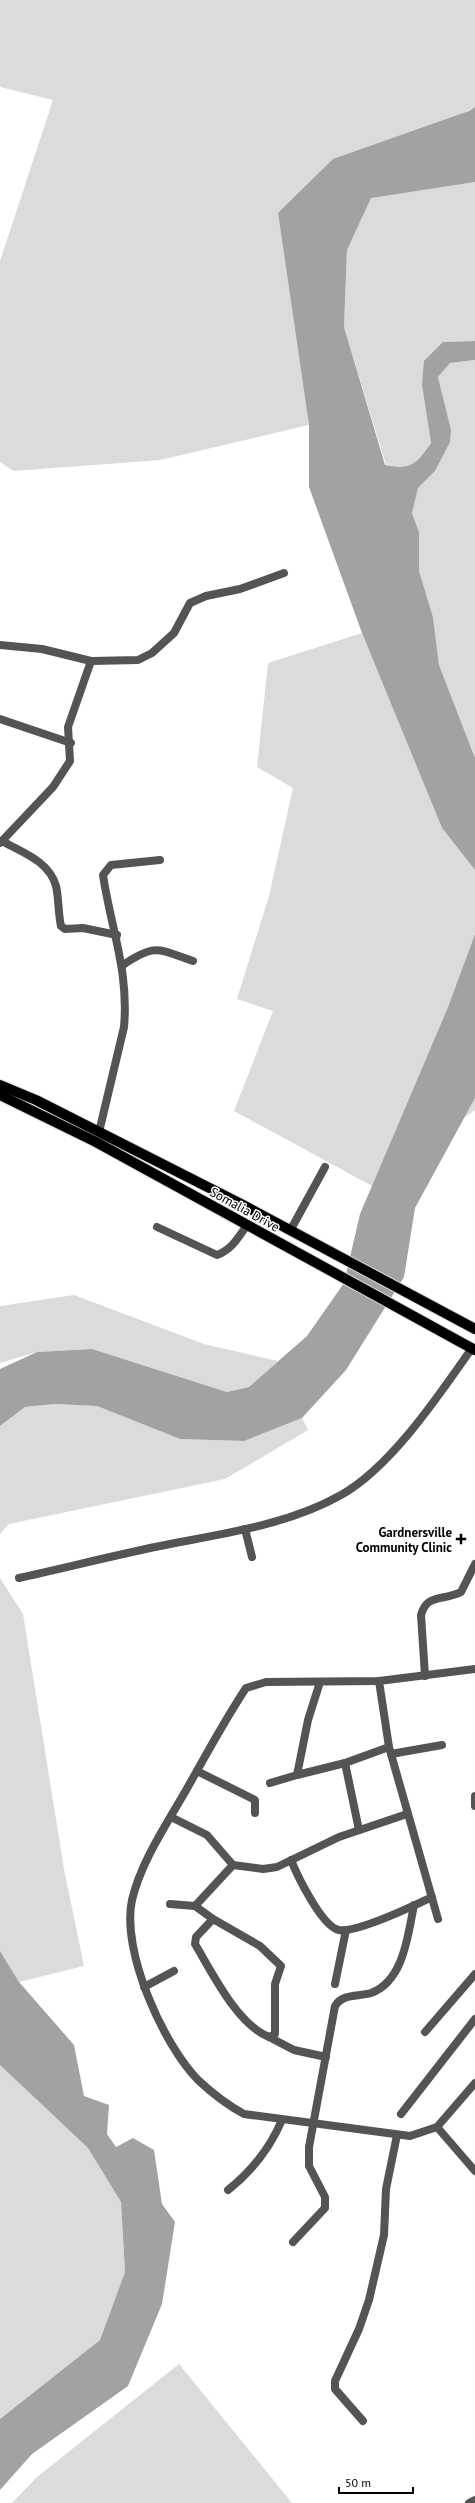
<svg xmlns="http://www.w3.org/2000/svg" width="475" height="2503" viewBox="0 0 475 2503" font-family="'PT Sans',sans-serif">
  <rect width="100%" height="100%" fill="#fff"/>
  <g fill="#dbdbdb">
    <polygon points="0,0 475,0 475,107 278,213 309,425 160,460 14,471 0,462 0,261 53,100 0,87"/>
    <path d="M475,182v159l-32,1 -21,43 9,58c-17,22 -17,26 -45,22l-42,-138 3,-77 24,-53z"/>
    <polygon points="475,360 475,758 439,665 433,617 419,571 419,532 412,513 418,488 435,471 451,430 438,377 450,363"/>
    <polygon points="362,633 442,828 475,870 475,934 448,1007 372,1186 234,1111 273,1011 237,999 269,896 293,788 257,767 268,663"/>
    <polygon points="475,1098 475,1110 464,1118"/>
    <polygon points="74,1295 204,1344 278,1361 249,1387 227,1392 92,1349 37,1352 0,1363 0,1306"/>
    <polygon points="55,1404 97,1406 180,1439 244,1441 302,1418 308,1430 225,1479 9,1524 0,1534 0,1426 25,1407"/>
    <polygon points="0,1578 23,1614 64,1869 84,1966 19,1982 0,1951"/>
    <polygon points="0,2065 88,2148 121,2202 125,2272 100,2340 0,2419"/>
    <polygon points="179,2364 292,2503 12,2503 37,2477"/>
  </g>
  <g fill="#a2a2a2">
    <path d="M475,107v75l-104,16 -24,52 -3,77 41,138c27,5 31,-1 46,-22l-9,-58 2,-24 19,-19 32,-1v19l-25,3 -12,14 13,53 -1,12 -15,29 -17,17 -6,25 7,19v39l14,46 6,48 36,93v112l-33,-42 -80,-195 -53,-146v-62l-31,-212 55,-54 136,-48z"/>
    <polygon points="475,934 475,1098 415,1208 404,1277 346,1370 302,1418 244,1441 180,1439 97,1406 55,1404 25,1407 0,1426 0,1369 37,1352 92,1349 227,1392 249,1387 307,1336 344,1283 360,1214 448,1007"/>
    <polygon points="0,1951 19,1982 74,2045 84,2096 109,2105 107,2134 116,2147 133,2138 154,2150 162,2204 175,2222 162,2304 128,2386 32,2454 0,2490 0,2419 100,2340 125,2272 121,2202 88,2148 0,2065"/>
  </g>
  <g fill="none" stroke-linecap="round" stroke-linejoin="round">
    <g stroke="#dbdbdb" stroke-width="12">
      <g id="primary">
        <polyline points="0,1085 36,1100 245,1206 475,1329"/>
        <polyline points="0,1095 96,1142 475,1350"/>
      </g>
    </g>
    <g stroke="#545454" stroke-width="8">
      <polyline points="0,645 42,649 91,661 138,660 152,653 174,633 190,603 206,596 240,589 284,573"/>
      <polyline points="0,719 71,743"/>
      <path d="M2,841c21,12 47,20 54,45 3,13 2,27 5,40l4,3 18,-1 34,7"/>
      <polyline points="0,843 53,787 70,761 68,727 91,661"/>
      <path d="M123,965c32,-22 35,-16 70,-4"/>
      <path d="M99,1132l25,-105c5,-57 -13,-98 -21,-152l8,-10 49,-5"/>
      <path d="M157,1227l60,28c15,-6 21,-17 30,-30"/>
      <polyline points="290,1231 325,1167"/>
      <polyline points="245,1529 252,1557"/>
      <path d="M19,1578c50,-11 100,-24 151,-34 57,-11 120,-20 171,-49 50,-28 98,-100 131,-147"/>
      <path d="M475,1669l-96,12 -113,1 -20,6c-22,33 -41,69 -61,104 -19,33 -44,70 -53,108 -11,51 31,144 66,180 14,13 29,25 46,34l166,22 27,-9 38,-44"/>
      <path d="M425,1676l-4,-61c6,-22 23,-14 40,-23l14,-28"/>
      <polyline points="379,1681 389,1747 438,1919"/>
      <polyline points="320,1682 308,1720 297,1775 345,1763 389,1747"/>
      <polyline points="391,1754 442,1745"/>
      <polyline points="345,1763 359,1830"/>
      <polyline points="197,1771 255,1800 255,1813"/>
      <polyline points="270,1783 297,1775"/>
      <polyline points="475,1796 475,1806"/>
      <path d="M291,1860c6,15 31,67 48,70 18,3 74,-24 93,-33"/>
      <polyline points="233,1865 263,1869 277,1867 339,1837 407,1814"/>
      <polyline points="170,1904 195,1906 233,1865 207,1835 171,1817"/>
      <polyline points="195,1906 213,1919"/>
      <path d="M213,1919l47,27 21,20 -6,18v50l-6,3c-32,-13 -56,-63 -74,-93l1,-7z"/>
      <polyline points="335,1984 346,1930"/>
      <polyline points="144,1987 174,1971"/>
      <polyline points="425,2032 475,1974"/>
      <polyline points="269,2037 294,2050 326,2057"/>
      <polyline points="401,2114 475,2019"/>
      <polyline points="437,2127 475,2171"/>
      <path d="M228,2190c24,-19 42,-42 54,-70"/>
      <path d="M293,2242l32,-34v-11l-16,-31v-19l26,-141c8,-13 23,-9 36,-13 33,-12 37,-59 43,-88"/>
      <polyline points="363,2421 335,2389 335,2381 359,2329 369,2300 384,2235 386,2189 397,2135"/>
      <polyline points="469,2503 475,2500"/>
    </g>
    <use href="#primary" stroke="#000" stroke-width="10"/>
  </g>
  <path fill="#000" stroke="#fff" stroke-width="1.5" d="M459 1533h4v4h4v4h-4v4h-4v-4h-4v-4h4z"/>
  <g text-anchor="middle" stroke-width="3" stroke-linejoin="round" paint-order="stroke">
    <g font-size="13" fill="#000" stroke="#fff">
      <text transform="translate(245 1209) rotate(29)" y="5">Somalia Drive</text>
    </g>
    <g font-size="13" font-weight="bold" fill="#000" stroke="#fff" text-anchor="end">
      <text x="452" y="1537">Gardnersville<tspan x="452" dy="15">Community Clinic</tspan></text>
    </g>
  </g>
  <path d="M339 2487v6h74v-6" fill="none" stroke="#000000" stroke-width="2"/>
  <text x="345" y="2487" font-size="12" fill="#000000" stroke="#ffffff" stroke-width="3" paint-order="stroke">50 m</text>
</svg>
